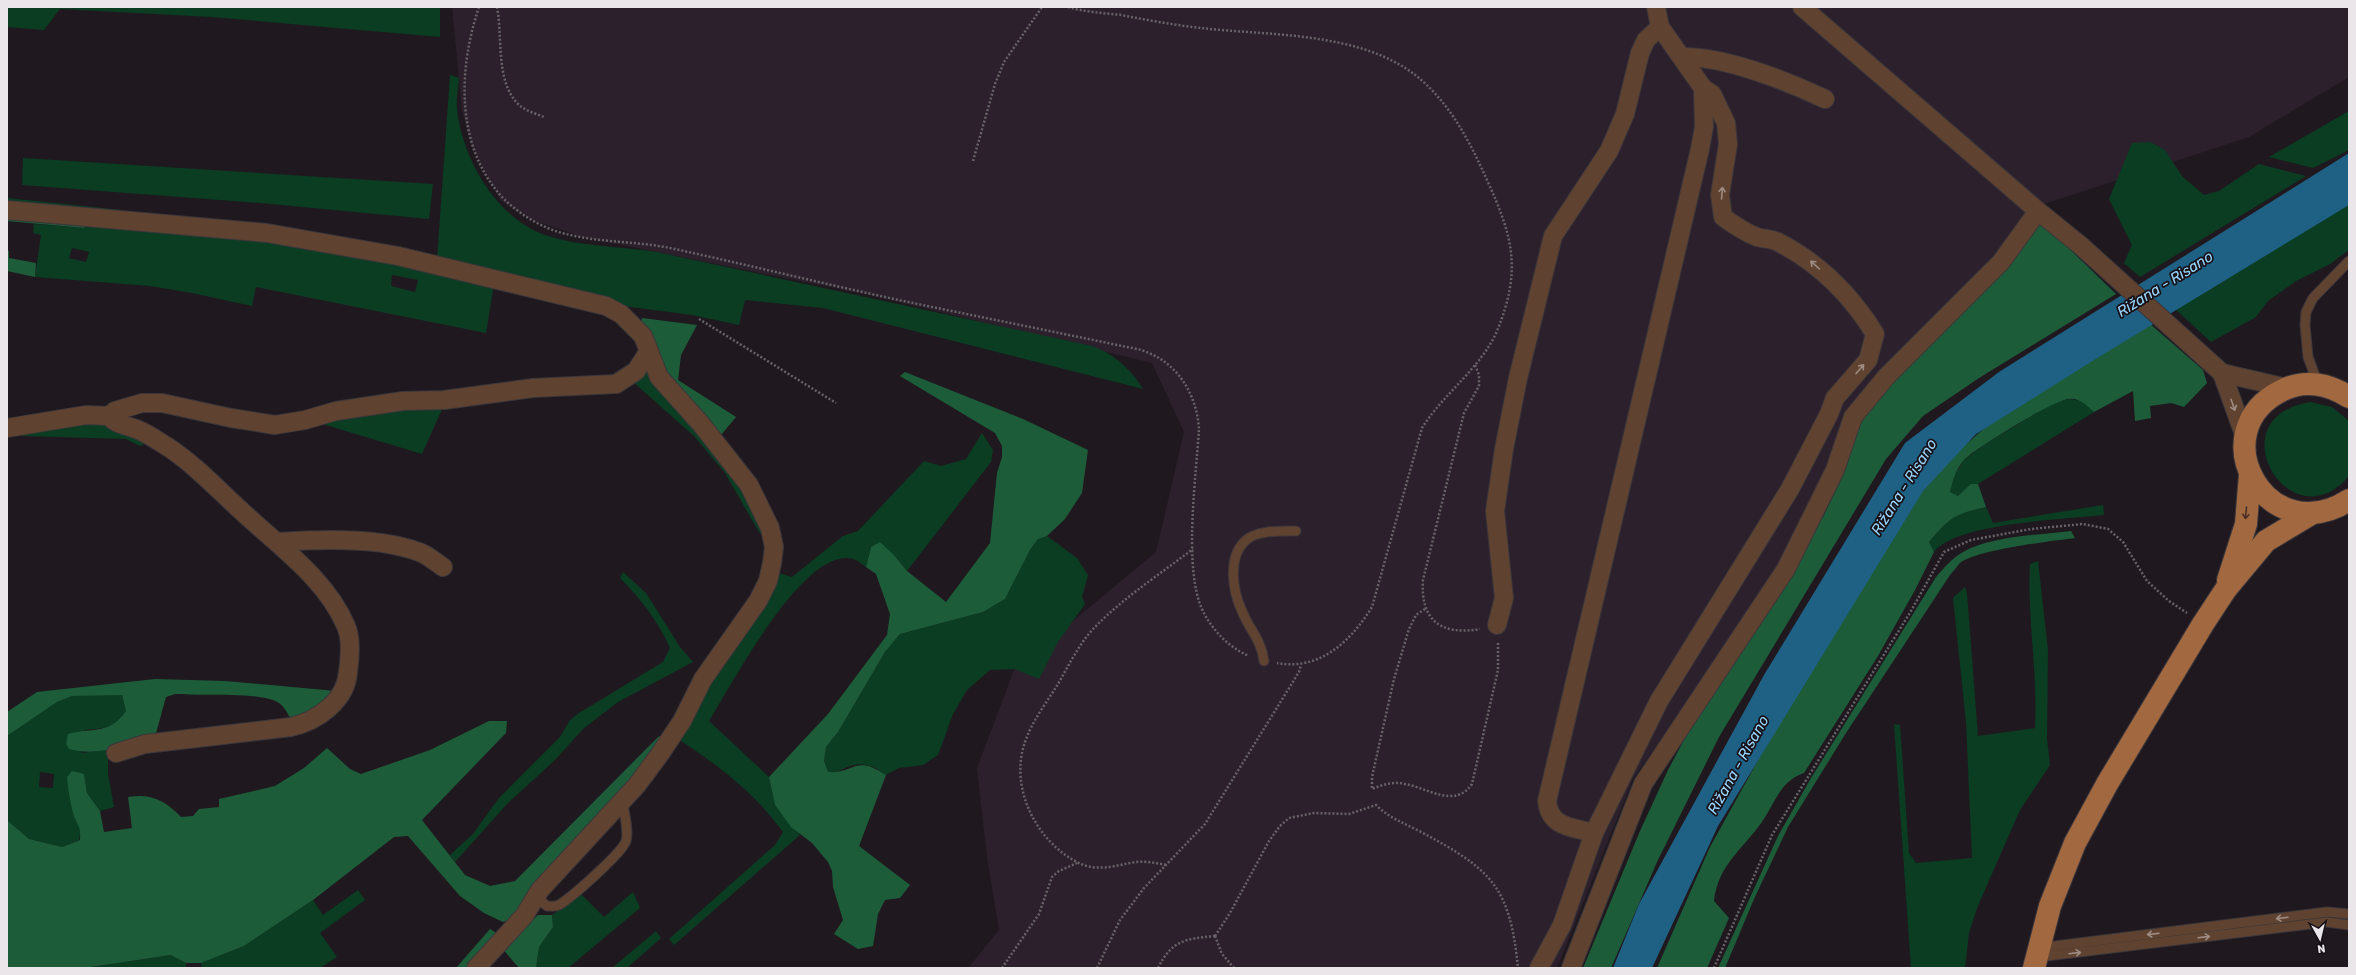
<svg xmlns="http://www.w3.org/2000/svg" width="2356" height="975" viewBox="0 0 2356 975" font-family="Rubik,sans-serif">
  <rect width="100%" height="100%" fill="#1f191f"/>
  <polygon fill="#2b202b" points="452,7 2349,7 2349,77 2249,137 2038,206 1850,413 1783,566 1633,779 1557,968 968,968 999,930 987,857 977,768 1014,670 1156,552 1184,432 1152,363 870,295 582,237 530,219 500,200 472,147 462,110"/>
  <g fill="#0a3d22" fill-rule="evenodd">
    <polygon points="7,7 440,7 440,37 212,17 60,9 44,30 7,27"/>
    <path d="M450,75l9,3c-1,10 -3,21 -2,31 5,49 39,109 88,126 36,12 74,11 112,17l435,94c21,7 40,24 51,43l-320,-81 -78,-8 -6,25 -47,-10 -69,-9 -186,-46z"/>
    <polygon points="2349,111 2349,150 2313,168 2269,157"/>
    <polygon points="2150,142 2165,150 2182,176 2204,195 2219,191 2259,164 2306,176 2140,277 2124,263 2132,245 2109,199 2132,143"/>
    <polygon points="23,158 433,184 429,219 260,203 22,185"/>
    <polygon points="7,198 122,210 124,216 7,205"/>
    <polygon points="2349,205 2349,250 2330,264 2296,281 2268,301 2256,317 2211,342 2174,308"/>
    <path d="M88,223l199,19 207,42 -8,49 -230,-46 -4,19 -60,-13 -42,-7 -115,-9 6,-42 -8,-2 1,-9 50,4zM72,248l17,4 -3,10 -17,-4zM392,275l26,5 -3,12 -24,-6z"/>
    <polygon points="647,365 734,471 767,539 759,532 725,473 694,436 632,381"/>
    <polygon points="2069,399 2083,401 2094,412 1978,484 1971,485 1958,496 1950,492 1951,481 1964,460 1987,443 2053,403"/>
    <path d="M2310,402l22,5 17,14v55c-58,69 -135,-58 -39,-74z"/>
    <polygon points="444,405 422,454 316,422 352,414"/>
    <polygon points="96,420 147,443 140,446 126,439 22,436 19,430"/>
    <path d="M982,433l11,17 -2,12 -84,109 -13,-16 -23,-8 -5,20c-4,-3 -9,-7 -13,-8 -49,-14 -122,127 -144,162l60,56 6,28 25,30 -126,110 -5,-6 106,-94 8,-13c-28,-39 -65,-67 -105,-93l98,-167 16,5 51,-41 15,-5 66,-70 17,5 25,-7z"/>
    <path d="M2103,505l1,10c-35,4 -150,8 -170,37l-5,-10c20,-24 26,-28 57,-35l7,16z"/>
    <path d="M1047,536l30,22 11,17 -6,22 3,7 -27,38 -19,37 -24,-10 -25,1 -23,20 -14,24 -15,41 -15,10 -24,3 -13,7c-9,-7 -20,-13 -32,-10 -11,2 -13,8 -26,7l-4,-11 2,-14 12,-15 47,-80 15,-18 83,-22 22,-13 25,-49 8,-11z"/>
    <path d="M2038,561l10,89 -1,89 3,26 -30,45 -43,98 -8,25 -4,35h-54l-17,-244 6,1 9,128 7,10 56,-5 -6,-136 -13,-124 12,-11 2,6 11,143 57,-8c3,-55 -8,-110 -5,-164z"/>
    <path d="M623,572l23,21 34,54 13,15 -75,40 -35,27 -28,31 -48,44 -52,58 -5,-7 23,-21 25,-35 62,-62 10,-17 9,-7 84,-51 7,-14c-11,-26 -30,-50 -50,-70z"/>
    <path d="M104,694l18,1 4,16c-13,18 -21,17 -42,19l-3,23 27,-3v24l6,33 -14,4 -13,-18 -3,-19 -10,41 7,12 -2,13 -17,7 -33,-8 -22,-19v-84l50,-34 15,-6zM40,772l14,2 -1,14 -14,-1z"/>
    <polygon points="358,890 365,900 320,933 337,957 320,968 202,968 201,963 244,946 313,900 323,915"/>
    <polygon points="633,892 640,908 568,968 536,968 539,947 553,927 552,915 581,894 604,917"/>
    <polygon points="656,931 661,938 627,968 612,968"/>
    <polygon points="172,955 186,963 186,968 84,968"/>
  </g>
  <g fill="#1c5c39">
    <polygon points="7,216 88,223 84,228 7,221"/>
    <polygon points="2037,223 2050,230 2116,294 1979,378 1923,416 1886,459 1719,737 1657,862 1611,968 1583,968 1640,831 1668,770 1708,695 1794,567 1823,517 1845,471 1857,420 1933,339 1984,292 2004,271"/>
    <polygon points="7,250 9,251 9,258 36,263 35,277 7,271"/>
    <polygon points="642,318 697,325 681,355 678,380 736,417 721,435 668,380 641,323"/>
    <path d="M2149,323l54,47 4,13 -23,24 -13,-4 -21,3 1,12 -16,3 -2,-30 -39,21c-8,-7 -15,-15 -26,-13 -16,2 -90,48 -103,60 -8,8 -13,22 -15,33l8,4 13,-12h7l8,23c-31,7 -37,11 -57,35l5,10 -19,38 -37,66 -74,117c-24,8 -29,30 -42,49 -20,28 -44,43 -48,79l15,17 -22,50h-50l53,-121 62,-112 93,-164 74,-103 73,-64z"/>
    <path d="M905,372l118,47 65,31 -6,43 -17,26 -18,17 -9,3 -8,11 -25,49 -22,13 -83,22 -15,18 -47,80 -12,15 -2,14 4,11c27,2 26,-18 58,3l-27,71 51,39 -10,13 -15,2 -7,14 -5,32 -15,3 -24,-15 9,-14 -10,-33 -1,-16 -4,-9 -16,-19 -21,-16 -16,-22 -6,-28 59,-63 59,-79 3,-21 -14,-40 -10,-7 5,-20 9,-5 14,13 13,16 39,31 44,-59 7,-70 5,-16v-11l-7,-13 -95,-57z"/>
    <path d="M2071,531l4,7c-23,3 -99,12 -115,25 -3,3 -6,8 -10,12l-104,158 -58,94 -34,72 -29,69h-7l60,-132 33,-58 125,-201c8,-9 16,-19 27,-25 28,-16 76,-17 108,-21z"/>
    <path d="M155,679l70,2 111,10 -16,20 -29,9c-4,-8 -8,-17 -18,-20 -25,-8 -70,-4 -98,-6l-9,3 -11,40c-28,8 -57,20 -86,12l-3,-5 2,-10c26,-7 41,1 58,-23l-4,-16 -50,1 -15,6 -50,34v-24l30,-20z"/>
    <path d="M489,721h18l-1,12 -84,87 43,55 25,11 25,-5 143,-144 11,-5 -21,31 -134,155 -11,4 -19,-9 -24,-17 -52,-60 -14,1 -81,63 -69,46 -43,17h-15l-15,-8 -87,13h-77v-148l22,19 33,8 18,-7c1,-16 -3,-14 -7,-27 -3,-12 -5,-23 -6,-36l5,-6 12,3 3,19 13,18 4,21 28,-4 -4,-31c23,-4 38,4 53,20l12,-1 6,-7 20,-2v-8l56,-13 29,-18 23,-20 23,21 11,5 69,-24z"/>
    <polygon points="538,915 552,915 553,927 539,947 536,968 519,968 501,947"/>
    <polygon points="490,929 498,934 469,968 456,968"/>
  </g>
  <polygon fill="#1f6185" points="2349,153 2349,205 2094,360 1976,434 1923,491 1718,826 1652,968 1613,968 1639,904 1764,675 1905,443 1999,372"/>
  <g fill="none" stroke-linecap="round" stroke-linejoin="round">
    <g stroke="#3b363b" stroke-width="11">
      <g id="service">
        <polyline points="2318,384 2308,357 2305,325 2306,312 2313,298 2349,261"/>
        <path d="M1264,661c-3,-22 -14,-30 -22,-50 -9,-19 -15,-53 3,-70 11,-11 36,-10 51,-10"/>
        <path d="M536,897l11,9c4,0 8,1 12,-1 12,-7 63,-52 67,-64 3,-11 -2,-29 -4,-40"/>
        <polyline points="2039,948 2327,912 2349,914"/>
        <polyline points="2038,957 2327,922 2349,925"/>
      </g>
    </g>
    <g stroke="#3b363b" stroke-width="20">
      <g id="minor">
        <polyline points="1802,7 2038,211 2080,245 2222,373 2287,388"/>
        <path d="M1682,57c42,-1 105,24 143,42"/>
        <polyline points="7,210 267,233 398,256 606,306 621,314 643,336 659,377 701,424 749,485 770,528 774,547 772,563 768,581 758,601 703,679 682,721 660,754 637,785 540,890 524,916 476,968"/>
        <polyline points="2222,373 2245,437"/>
        <polyline points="109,416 115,411 142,403 162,403 231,418 275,425 305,420 336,411 403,401 444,400 533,388 616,384 636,371 649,351"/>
        <path d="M7,428l79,-13 23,1c7,9 18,9 27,13 11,4 22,12 32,18 30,20 53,46 80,70 35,32 79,64 98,109 6,13 4,32 2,46 -2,29 -31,49 -57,55l-146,17 -29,9"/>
        <path d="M278,542c41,-3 103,-5 141,10 9,3 16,10 24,15"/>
        <polyline points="1497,625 1504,598 1495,511 1504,449 1518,378 1553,236 1609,151 1625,114 1640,53 1646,40 1660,27"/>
        <path d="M1594,833c-22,-6 -44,-5 -47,-32l153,-652 4,-22 -1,-39"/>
        <path d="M1539,968l23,-43 32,-92 65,-132 131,-212 39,-75 6,-16 33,-38 7,-26c-24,-39 -56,-71 -97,-92 -6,-3 -14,-3 -21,-5 -13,-5 -23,-12 -34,-20l-3,-22 8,-51 -2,-21 -14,-29 -9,-6 -43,-61 -4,-20"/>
        <polyline points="1571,968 1643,784 1786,569 1835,470 1853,417 1886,377 2001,262 2038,211"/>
      </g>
    </g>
    <g stroke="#3b363b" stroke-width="24">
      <g id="primary">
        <path d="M2349,397c-20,-13 -44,-18 -66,-7 -84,40 -16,163 66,110"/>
        <polyline points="2228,580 2246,524 2250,474"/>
        <polyline points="2034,968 2050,906 2075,843 2107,784 2203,624 2226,589 2266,541 2311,514"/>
      </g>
    </g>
    <g stroke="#686368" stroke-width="2.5" stroke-dasharray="2 2" stroke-linecap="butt">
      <path d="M479,7c-21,62 -24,141 25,192 16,16 40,30 62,35 35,9 73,7 109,15 73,16 146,34 219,50 76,16 152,31 228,47 9,2 19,3 27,7 31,13 48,44 50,76 -3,47 -14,129 0,172 7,23 28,46 50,55"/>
      <path d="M497,7c6,31 -2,75 22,98 7,6 18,9 25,12"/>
      <path d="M1068,7c17,5 35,6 53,8 26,5 53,10 80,13 69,8 161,3 218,50 32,27 51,64 68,102 26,57 35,90 10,151 -16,37 -54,63 -75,97l-50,179c-21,34 -52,64 -95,56"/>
      <polyline points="973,161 995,84 1004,62 1042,7"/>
      <polyline points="699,319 836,403"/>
      <path d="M1475,365l4,10v11l-15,27 -41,167c-3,40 18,56 57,49"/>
      <path d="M1425,609l-9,6 -7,14 -15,50 -22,98v12c10,-4 21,-8 33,-5 23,4 50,25 67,0l26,-114v-29"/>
      <path d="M1166,865c-10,-2 -19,-4 -30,-3 -20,3 -39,11 -59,0 -41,-21 -68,-75 -52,-120 7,-21 22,-40 33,-58 11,-19 21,-40 36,-56 29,-30 66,-54 99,-79"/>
      <path d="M1215,936l15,-23 39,-72 11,-15 9,-8 25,-5 35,1 27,-9c13,13 30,19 47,28 69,37 87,54 95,135"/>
      <polyline points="1215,936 1222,954 1234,968"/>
      <polyline points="1002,968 1039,914 1052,877 1059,871 1077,863"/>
      <polyline points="1097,968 1120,920 1144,888 1205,824 1299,672 1301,665"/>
      <path d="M1158,968c14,-28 27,-29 57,-32"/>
      <polyline points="1714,968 1772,835 1911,611 1944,552 1971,540 2031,529 2083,524 2108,529 2123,542 2147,581 2169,601 2187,613"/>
    </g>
    <use href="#service" stroke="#5f4330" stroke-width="9"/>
    <use href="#minor" stroke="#5f4330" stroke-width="18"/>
    <use href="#primary" stroke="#a26940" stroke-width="22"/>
  </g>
  <defs><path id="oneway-shaft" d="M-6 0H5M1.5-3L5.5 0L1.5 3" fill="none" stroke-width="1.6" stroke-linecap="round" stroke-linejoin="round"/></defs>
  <g stroke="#9e8c84">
    <use href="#oneway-shaft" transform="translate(1722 193) rotate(-86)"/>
    <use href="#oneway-shaft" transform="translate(1815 265) rotate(-138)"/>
    <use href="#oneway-shaft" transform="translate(1860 369) rotate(-49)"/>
    <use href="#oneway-shaft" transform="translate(2233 405) rotate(71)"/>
    <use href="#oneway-shaft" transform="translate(2282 918) rotate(173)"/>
    <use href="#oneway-shaft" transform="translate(2153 934) rotate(173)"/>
    <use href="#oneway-shaft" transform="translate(2204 937) rotate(-7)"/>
    <use href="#oneway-shaft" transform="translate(2075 953) rotate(-7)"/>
  </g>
  <use stroke="#472f25" href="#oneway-shaft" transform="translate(2246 513) rotate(95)"/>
  <g text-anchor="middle" stroke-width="3.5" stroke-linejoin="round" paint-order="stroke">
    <g font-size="15" font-style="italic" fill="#99d6fd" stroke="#161016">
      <text transform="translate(2165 284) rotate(-32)" y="5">Rižana - Risano</text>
      <text transform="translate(1904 487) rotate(-58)" y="5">Rižana - Risano</text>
      <text transform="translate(1738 765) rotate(-61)" y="5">Rižana - Risano</text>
    </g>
  </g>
  <rect width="2356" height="975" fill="none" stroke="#eae6ea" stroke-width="16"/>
  <g transform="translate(2320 939) rotate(172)" stroke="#161016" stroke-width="3" paint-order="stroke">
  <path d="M0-3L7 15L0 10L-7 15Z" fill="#eae6ea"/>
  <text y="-6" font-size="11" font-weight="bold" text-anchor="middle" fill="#eae6ea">N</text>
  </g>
</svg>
